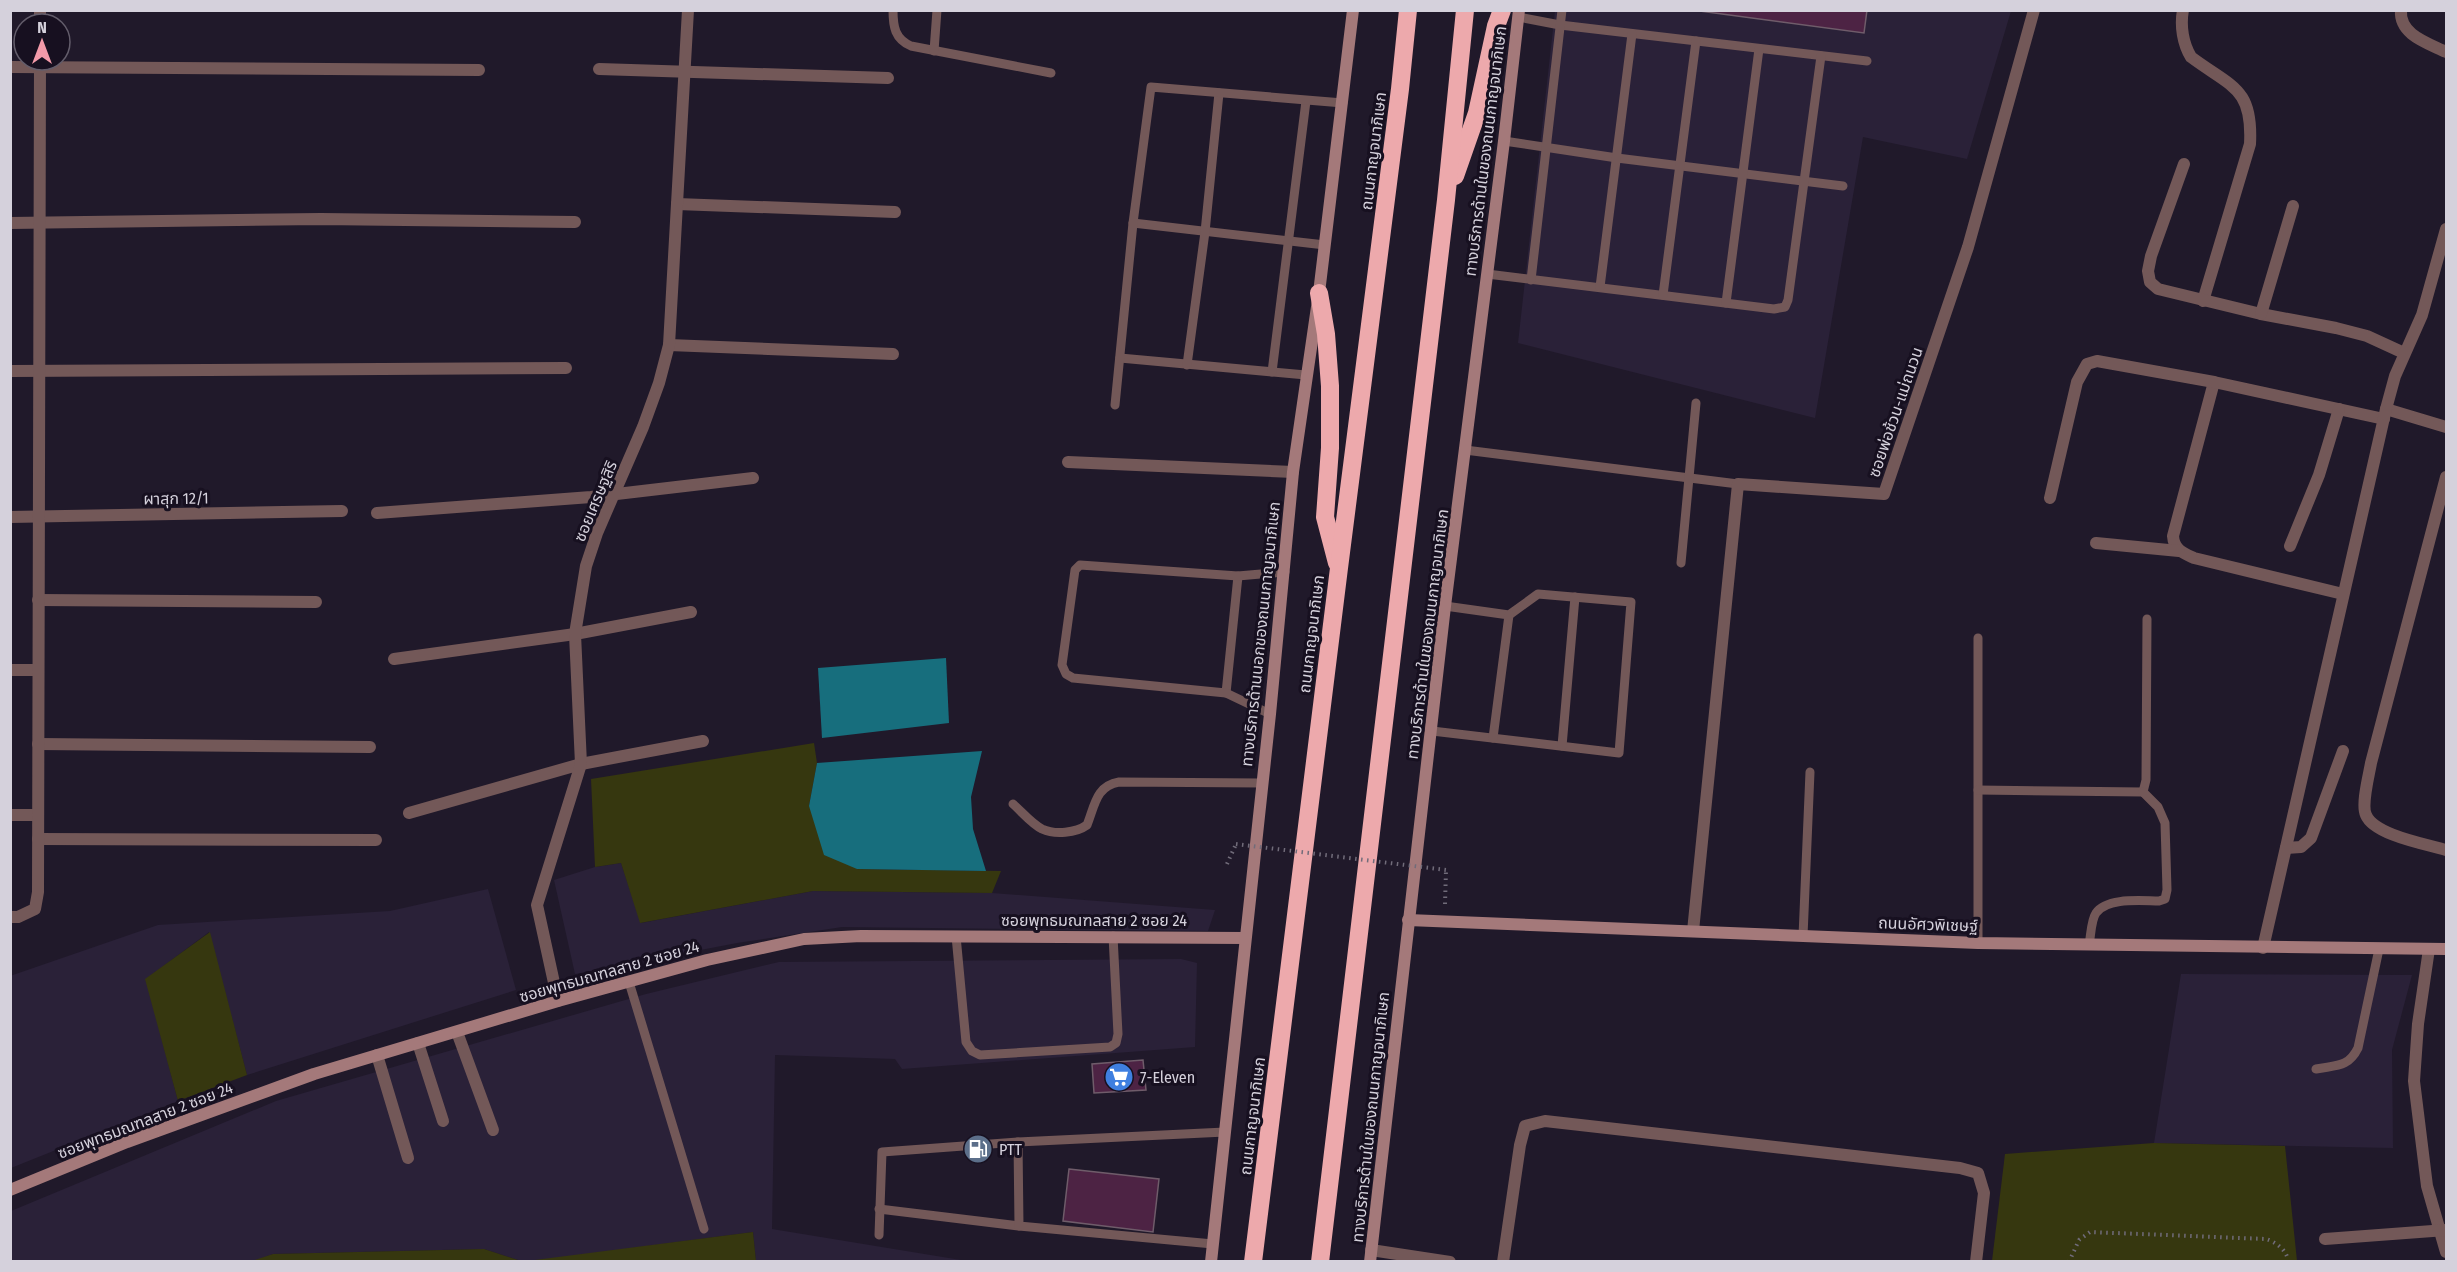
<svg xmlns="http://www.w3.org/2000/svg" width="2457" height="1272" viewBox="0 0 2457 1272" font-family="'Fira Sans Condensed','Noto Sans Thai',sans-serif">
  <rect width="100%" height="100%" fill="#20192a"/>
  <g fill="#2a2138">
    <polygon points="1555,11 2011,11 1967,159 1863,137 1815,418 1518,343"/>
    <polygon points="621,863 641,923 813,891 992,893 1215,910 1208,931 842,927 737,943 575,974 554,880 595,867"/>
    <polygon points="488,889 516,990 247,1075 209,932 146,979 178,1101 11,1168 10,976 158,925 390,911"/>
    <polygon points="1181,959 1197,963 1195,1047 902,1069 895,1059 775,1055 772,1229 967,1261 756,1261 753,1232 527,1262 521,1261 484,1249 273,1254 252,1262 11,1262 11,1211 276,1101 646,994 779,962"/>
    <polygon points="2181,974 2412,975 2392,1050 2393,1148 2154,1143"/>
  </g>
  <g fill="#36370f">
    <polygon points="814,743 817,763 809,806 857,869 1001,871 992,893 813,891 640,923 621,863 595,867 591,779"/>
    <polygon points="210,932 247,1075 178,1101 145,979"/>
    <polygon points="2154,1143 2285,1146 2297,1261 1992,1261 2005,1154"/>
    <polygon points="753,1232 756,1261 527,1261"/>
    <polygon points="484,1249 521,1261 252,1261 273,1254"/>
  </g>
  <g fill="#176e7d">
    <polygon points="946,658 949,723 822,738 818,668"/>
    <polygon points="982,751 971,797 973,829 986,871 857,869 824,855 809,806 817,763"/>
  </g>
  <g fill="#4d2344" stroke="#6f5c6a" stroke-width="1.5">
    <polygon points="1692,10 1867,10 1864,33"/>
    <polygon points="1143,1060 1146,1090 1094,1093 1092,1064"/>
    <polygon points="1069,1169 1159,1179 1153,1232 1063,1221"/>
  </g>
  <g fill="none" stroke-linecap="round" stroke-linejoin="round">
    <g stroke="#716c7a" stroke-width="4" stroke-dasharray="1.5 4.5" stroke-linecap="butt">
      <polyline points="1227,864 1236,844"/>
      <polyline points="1445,904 1446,870"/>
      <path d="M2069,1262l10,-22 11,-8 176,7c10,3 22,12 22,23"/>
    </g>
    <g stroke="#735858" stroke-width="9">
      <path d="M893,10c0,17 2,29 18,36l140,27"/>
      <polyline points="1518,17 1560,25 1867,61"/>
      <polyline points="934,51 937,10"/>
      <polyline points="1504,141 1617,158 1843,186"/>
      <polyline points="1133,223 1325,245"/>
      <polyline points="1487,274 1774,309 1785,307 1788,300 1821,56"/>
      <polyline points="1531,280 1562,10"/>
      <polyline points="1600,287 1632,34"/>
      <polyline points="1663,295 1696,41"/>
      <polyline points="1726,303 1759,49"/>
      <polyline points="1120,358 1306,375"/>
      <polyline points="1187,365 1205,232 1219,93"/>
      <polyline points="1272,372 1306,101"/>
      <polyline points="1115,405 1133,223 1151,87 1343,103"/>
      <polyline points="1465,450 1738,484"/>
      <polyline points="1681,563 1696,403"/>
      <polyline points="1978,638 1978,943"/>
      <polyline points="1226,693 1238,576"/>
      <polyline points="1270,714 1226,693 1073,678 1066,674 1062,665 1075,570 1080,565 1238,576 1285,572"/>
      <polyline points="1432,731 1619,753 1631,602 1538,594 1509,615 1445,606"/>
      <polyline points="1493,738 1509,615"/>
      <polyline points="1562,746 1575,597"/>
      <polyline points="1978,790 2143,792 2146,780 2147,619"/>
      <path d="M1013,804c9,8 19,20 29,25 13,6 34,4 45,-4 8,-20 9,-39 32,-43l142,1"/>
      <polyline points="956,936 966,1042 972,1051 980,1055 1110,1047 1116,1043 1118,1034 1113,936"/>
      <polyline points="1803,936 1810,772"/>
      <path d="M2089,945c2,-10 2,-25 7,-32 11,-16 46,-12 63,-12l6,-2 2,-9 -2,-67 -7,-16 -15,-15"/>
      <polyline points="629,982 704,1229"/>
      <path d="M2316,1069c20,-4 32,-1 42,-21l21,-99"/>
      <polyline points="879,1209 1019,1226"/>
      <polyline points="879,1235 882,1152 1018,1142"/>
      <polyline points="1213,1244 1019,1226 1018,1142 1225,1132"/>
    </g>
    <g stroke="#735858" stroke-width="12">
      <path d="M2183,10c-3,16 0,34 8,47 40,30 62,30 59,87l-47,157"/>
      <path d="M2401,10c-2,25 27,33 45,42"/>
      <polyline points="40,24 40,10"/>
      <polyline points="10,67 479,70"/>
      <polyline points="599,69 888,78"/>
      <polyline points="2184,164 2151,256 2148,271 2150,282 2158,289 2261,314 2336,328 2367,336 2404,353"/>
      <polyline points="677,204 895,212"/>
      <polyline points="10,223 321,219 575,222"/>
      <polyline points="2261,314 2293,206"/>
      <polyline points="669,345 893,354"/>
      <polyline points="10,371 566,368"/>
      <path d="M2214,382l-41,154c1,14 10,17 21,22l149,36"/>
      <polyline points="2386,409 2446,427"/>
      <polyline points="1068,462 1293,472"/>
      <path d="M2446,477l-75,286c-2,12 -10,42 -5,52 8,20 60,29 80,35"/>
      <polyline points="2050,498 2077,382 2087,364 2097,361 2214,382 2384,419"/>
      <polyline points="377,513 591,497 753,478"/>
      <polyline points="10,517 342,511"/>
      <polyline points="2096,543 2179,551"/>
      <polyline points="2290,546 2319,475 2339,409"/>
      <polyline points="38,600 316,602"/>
      <polyline points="394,659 575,634 691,612"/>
      <polyline points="10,670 38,670"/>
      <polyline points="38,744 370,747"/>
      <polyline points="409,813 581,764 703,741"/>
      <polyline points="10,815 38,815"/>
      <polyline points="38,839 376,840"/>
      <polyline points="2286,848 2301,847 2311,838 2343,751"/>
      <polyline points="10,917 18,917 35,909 38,892 40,60"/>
      <polyline points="1693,931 1738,484 1884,494 1968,247 2034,10"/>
      <polyline points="2263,948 2386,409 2395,376 2422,315 2446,229"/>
      <polyline points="2429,949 2418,1024 2414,1081 2427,1186 2446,1252"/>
      <polyline points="558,1001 537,905 581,764 575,634 586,566 597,533 643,427 659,383 669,345 688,10"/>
      <polyline points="457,1032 493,1130"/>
      <polyline points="418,1043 443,1121"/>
      <polyline points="377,1055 408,1158"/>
      <polyline points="2325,1239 2446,1230"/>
      <polyline points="1371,1250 1450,1262"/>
      <polyline points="1503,1262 1520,1145 1525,1126 1545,1121 1960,1168 1978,1173 1984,1193 1976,1262"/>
    </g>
    <g stroke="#a4797a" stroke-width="12">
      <polyline points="1408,920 1978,943 2446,949"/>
      <polyline points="10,1190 127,1142 314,1074 558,1001 707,960 804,939 861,936 1245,938"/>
      <polyline points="1211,1262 1270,714 1293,472 1319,293 1353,10"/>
      <polyline points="1370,1262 1445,606 1504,141 1519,10"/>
    </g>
    <g stroke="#eda9ac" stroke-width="18">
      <polyline points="1455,176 1477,113 1496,26 1502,10"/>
      <polyline points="1319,293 1326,334 1330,386 1330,448 1325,517 1337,563"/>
      <polyline points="1253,1262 1339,568 1400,89 1408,10"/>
      <polyline points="1320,1262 1446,200 1465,10"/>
    </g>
    <polyline stroke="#716c7a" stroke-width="4" stroke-dasharray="1.5 4.5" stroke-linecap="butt" points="1236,844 1446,870"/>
  </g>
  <defs>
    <g id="supermarket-disc" transform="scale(1.5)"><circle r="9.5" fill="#3f7fe0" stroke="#171020"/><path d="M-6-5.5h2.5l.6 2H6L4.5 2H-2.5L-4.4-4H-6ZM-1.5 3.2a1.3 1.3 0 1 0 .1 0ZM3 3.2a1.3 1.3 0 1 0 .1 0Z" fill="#fff"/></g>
    <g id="fuel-disc" transform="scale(1.5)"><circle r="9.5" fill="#5c6f8a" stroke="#171020"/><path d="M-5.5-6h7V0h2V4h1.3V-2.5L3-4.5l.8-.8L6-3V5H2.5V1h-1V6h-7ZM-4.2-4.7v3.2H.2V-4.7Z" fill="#fff"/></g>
  </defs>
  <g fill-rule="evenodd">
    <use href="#supermarket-disc" x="1119" y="1077"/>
    <use href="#fuel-disc" x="978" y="1149"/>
  </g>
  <g text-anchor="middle" stroke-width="6" stroke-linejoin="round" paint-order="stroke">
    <g font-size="16" fill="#d5d1dc" stroke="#171020">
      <text transform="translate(1373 151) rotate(-83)" y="6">ถนนกาญจนาภิเษก</text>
      <text transform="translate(1485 151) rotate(-83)" y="6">ทางบริการด้านในของถนนกาญจนาภิเษก</text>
      <text transform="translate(1895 412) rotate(-71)" y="6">ซอยพ่อช้วน-แม่ถนวน</text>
      <text transform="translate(176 498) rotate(-1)" y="6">ผาสุก 12/1</text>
      <text transform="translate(595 501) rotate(-67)" y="6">ซอยเศรษฐสิริ</text>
      <text transform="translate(1260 634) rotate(-84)" y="6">ทางบริการด้านนอกของถนนกาญจนาภิเษก</text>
      <text transform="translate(1311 634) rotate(-83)" y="6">ถนนกาญจนาภิเษก</text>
      <text transform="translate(1427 634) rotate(-83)" y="6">ทางบริการด้านในของถนนกาญจนาภิเษก</text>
      <text x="1094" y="926">ซอยพุทธมณฑลสาย 2 ซอย 24</text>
      <text transform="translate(1928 924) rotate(2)" y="6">ถนนอัศวพิเชษฐ์</text>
      <text transform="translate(609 971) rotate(-16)" y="6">ซอยพุทธมณฑลสาย 2 ซอย 24</text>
      <text transform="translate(1252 1116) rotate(-83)" y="6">ถนนกาญจนาภิเษก</text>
      <text transform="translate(1370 1117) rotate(-84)" y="6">ทางบริการด้านในของถนนกาญจนาภิเษก</text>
      <text transform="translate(145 1120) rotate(-21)" y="6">ซอยพุทธมณฑลสาย 2 ซอย 24</text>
    </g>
    <g font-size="16" fill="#d5d1dc" stroke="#171020" text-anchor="start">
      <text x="1140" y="1083">7-Eleven</text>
      <text x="999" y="1155">PTT</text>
    </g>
  </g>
  <rect width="2457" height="1272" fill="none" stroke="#d5d1dc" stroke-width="24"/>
  <g transform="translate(42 42)"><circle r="28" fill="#171020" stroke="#635d6b" stroke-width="1.5"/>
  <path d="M0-4.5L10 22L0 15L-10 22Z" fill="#f39aa9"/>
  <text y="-9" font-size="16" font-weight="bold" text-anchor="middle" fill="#d5d1dc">N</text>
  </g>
</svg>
